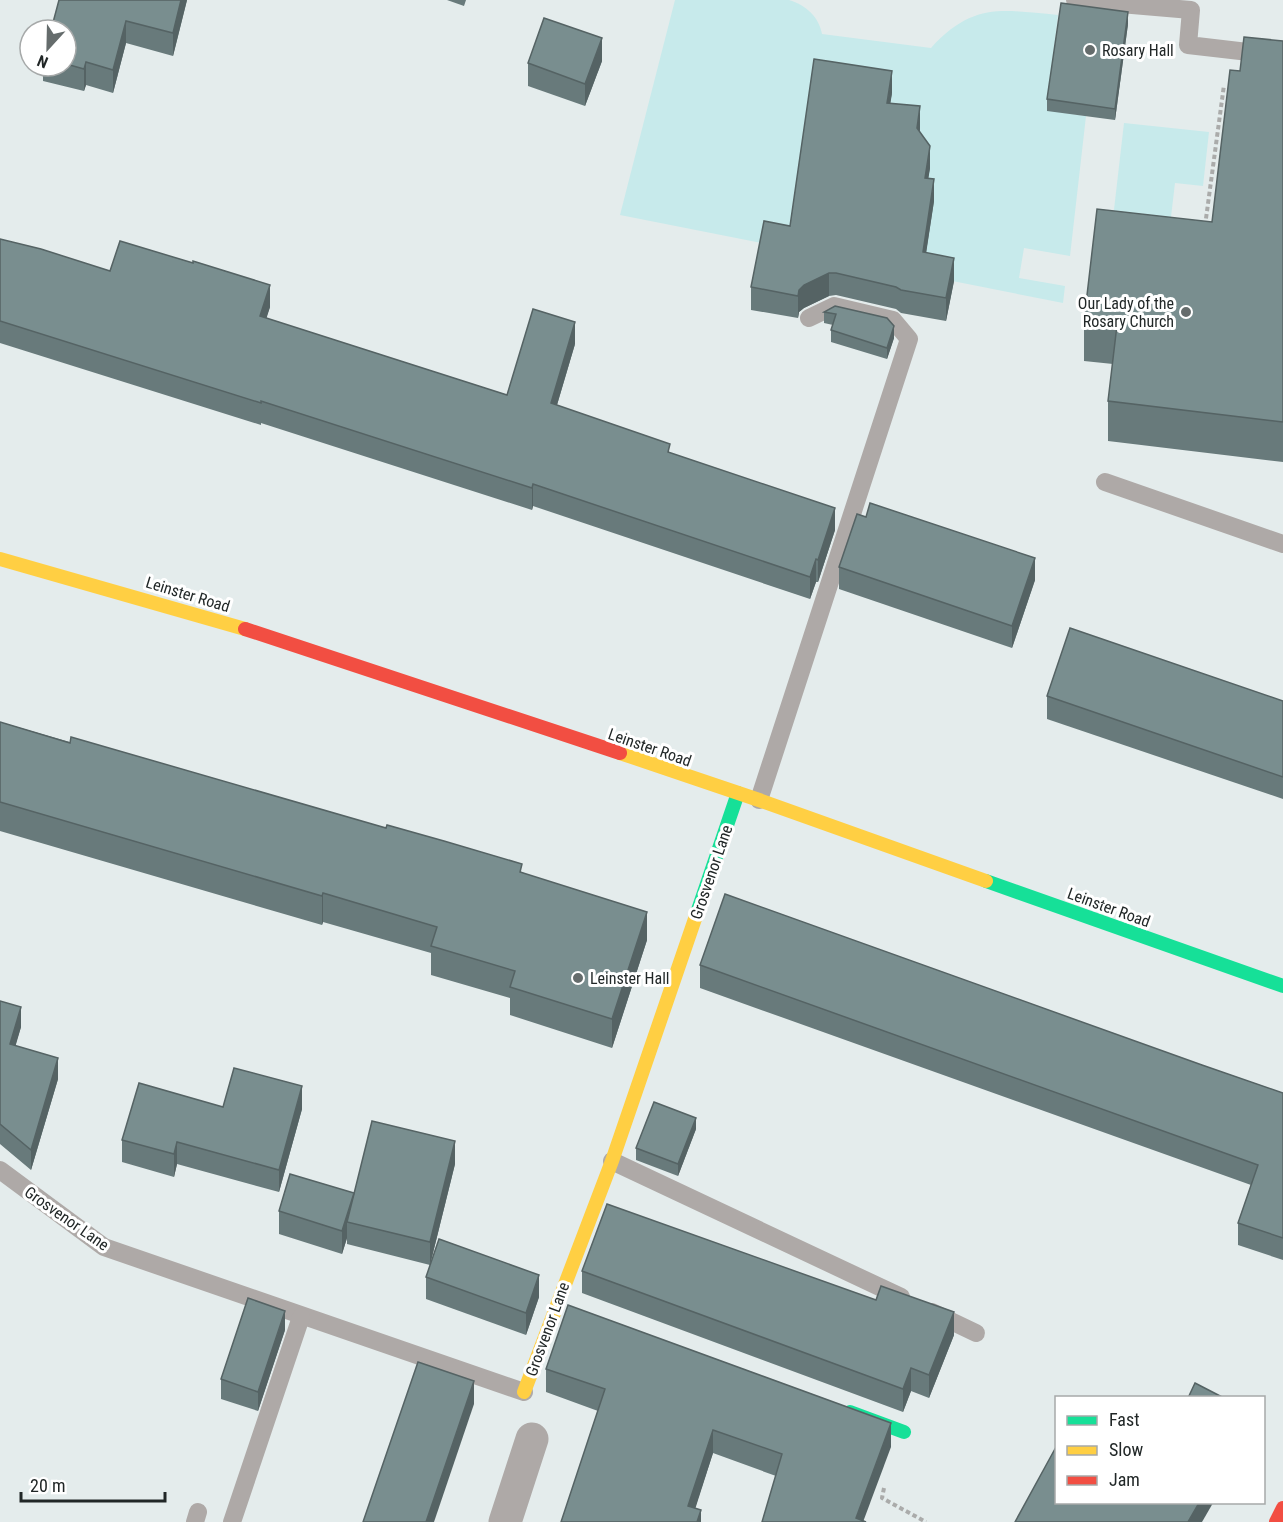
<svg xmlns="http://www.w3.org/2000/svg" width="1283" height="1522" viewBox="0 0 1283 1522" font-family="'Roboto Condensed',sans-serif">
  <rect width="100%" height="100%" fill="#e4ecec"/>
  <g fill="#c7eaeb">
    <path d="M675,0h114c17,5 30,17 33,34l109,14c42,-46 71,-38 127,-33l-11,95 39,6 -16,140 -46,-8 -5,30 46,8 -2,17 -443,-88z"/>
    <polygon points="1124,123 1209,132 1203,186 1175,183 1169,234 1112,227"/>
  </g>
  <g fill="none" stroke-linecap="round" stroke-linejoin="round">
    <g stroke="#aaabaa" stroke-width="4" stroke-dasharray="4.5 3" stroke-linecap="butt">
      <polyline points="1205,226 1224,85"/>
      <polyline points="884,1488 882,1498 926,1522"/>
    </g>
    <g stroke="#aea9a7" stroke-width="18">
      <polyline points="1075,0 1097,2"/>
      <polyline points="1097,0 1097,2 1191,10 1188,45 1283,56"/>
      <polyline points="1105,482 1283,544"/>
      <polyline points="759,800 909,339 893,320 834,306 809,318"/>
      <polyline points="612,1161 901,1297"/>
      <polyline points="0,1170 104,1247 524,1392"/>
      <polyline points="932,1312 976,1333"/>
      <polyline points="195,1522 198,1512"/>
      <polyline points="232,1522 301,1317"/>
    </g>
    <polyline stroke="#aea9a7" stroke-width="33" points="505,1522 532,1439"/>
    <g stroke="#16e098" stroke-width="14">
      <polyline points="986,881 1283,986"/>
      <polyline points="697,913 738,793"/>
      <polyline points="850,1412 904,1432"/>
    </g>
    <g stroke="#ffcf43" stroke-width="14">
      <polyline points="0,559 245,629"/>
      <polyline points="620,753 759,800 986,881"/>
      <polyline points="524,1392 612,1161 697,913"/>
    </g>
    <g stroke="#f24e42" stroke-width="14">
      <polyline points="245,629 620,753"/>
      <polyline points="1276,1522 1283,1508"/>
    </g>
  </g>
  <g fill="#687a7b">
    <polygon points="187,0 173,56 126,43 113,93 86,85 84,91 43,81 43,66 66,66 66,30"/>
    <polygon points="447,0 466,0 464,6"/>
    <polygon points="1128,24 1115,120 1047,111 1047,99"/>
    <polygon points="1283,41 1283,462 1108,441 1108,401 1113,364 1084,361 1084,321 1212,222 1240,71"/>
    <polygon points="602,61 585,106 528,86 528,63"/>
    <polygon points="892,93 890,103 920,129 919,132 930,168 928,178 934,201 926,252 954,281 946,321 901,313 896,309 836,295 829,296 804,308 799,312 798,318 751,310 751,287 790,226"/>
    <polygon points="0,239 110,271 270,307 266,318 507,395 575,344 557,405 670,453 835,530 818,582 816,582 810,599 533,506 532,510 261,423 261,425 0,343"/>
    <polygon points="835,306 894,338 887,359 831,342 831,330 833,325 824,323 824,312"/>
    <polygon points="839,567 1035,580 1012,648 839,589"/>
    <polygon points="1047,696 1283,701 1283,799 1047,719"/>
    <polygon points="0,722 522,872 647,940 612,1048 510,1015 510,998 431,975 431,953 323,922 322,925 0,831"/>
    <polygon points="700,965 1202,1065 1283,1093 1283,1260 1238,1245 1238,1223 1251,1185 700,988"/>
    <polygon points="0,1001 21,1027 15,1046 58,1079 31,1170 0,1144"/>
    <polygon points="223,1107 302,1109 279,1192 177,1164 174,1177 122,1162 122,1140"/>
    <polygon points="696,1129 678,1176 636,1160 636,1148"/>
    <polygon points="455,1164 430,1265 347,1244 347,1238 342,1254 279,1234 279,1211 354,1193"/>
    <polygon points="582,1271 954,1335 929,1398 911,1391 903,1412 582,1293"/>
    <polygon points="426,1277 539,1297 526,1335 426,1299"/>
    <polygon points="285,1330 258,1411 221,1399 221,1379"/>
    <polygon points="546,1369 891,1447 776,1476 713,1453 695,1508 701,1522 598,1411 546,1392"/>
  </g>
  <g fill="#556364">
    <polygon points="181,0 187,0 173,56 173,33"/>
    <polygon points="1128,12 1128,24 1115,120 1115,109"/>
    <polygon points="126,21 126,43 113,93 113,70"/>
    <polygon points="602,38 602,61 585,106 585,84"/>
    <polygon points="86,62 86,85 84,91 84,69"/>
    <polygon points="892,71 892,93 887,125 887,103"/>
    <polygon points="920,106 920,129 917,151 917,128"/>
    <polygon points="930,146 930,168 925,200 925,178"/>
    <polygon points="934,179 934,201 923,274 923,252"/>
    <polygon points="954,258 954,281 946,321 946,298"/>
    <polygon points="829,273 829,296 804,308 799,312 798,318 798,296 799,290 804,285"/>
    <polygon points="270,285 270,307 260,339 260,316"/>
    <polygon points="575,322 575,344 551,425 551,403"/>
    <polygon points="894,326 894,338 887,359 887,348"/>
    <polygon points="533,484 533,506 532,510 532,488"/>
    <polygon points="835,508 835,530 818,582 818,560"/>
    <polygon points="1035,558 1035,580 1012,648 1012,626"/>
    <polygon points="816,559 816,582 810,599 810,577"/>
    <polygon points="323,893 323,922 322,925 322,896"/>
    <polygon points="647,912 647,940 612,1048 612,1019"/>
    <polygon points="21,1007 21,1027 10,1065 10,1044"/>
    <polygon points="58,1058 58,1079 31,1170 31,1150"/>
    <polygon points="302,1086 302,1109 279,1192 279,1170"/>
    <polygon points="696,1118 696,1129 678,1176 678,1164"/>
    <polygon points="455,1141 455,1164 430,1265 430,1242"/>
    <polygon points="177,1142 177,1164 174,1177 174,1154"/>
    <polygon points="354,1193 347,1222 347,1238 342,1254 342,1231"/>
    <polygon points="539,1275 539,1297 526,1335 526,1313"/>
    <polygon points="285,1311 285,1330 258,1411 258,1392"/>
    <polygon points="954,1312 954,1335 929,1398 929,1375"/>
    <polygon points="911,1368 911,1391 903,1412 903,1389"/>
    <polygon points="474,1381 474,1404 434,1522 426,1522"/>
    <polygon points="891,1423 891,1447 863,1522 856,1518"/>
    <polygon points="713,1430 713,1453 691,1522 688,1506"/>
    <polygon points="1199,1503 1213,1503 1202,1522 1188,1522"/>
    <polygon points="701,1510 701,1522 697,1522"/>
  </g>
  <g fill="#798e8f" stroke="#556364" stroke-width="1.5">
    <polygon points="59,0 181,0 173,33 126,21 113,70 86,62 84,69 66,64 66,30 51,30"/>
    <polygon points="1061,3 1128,12 1115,109 1047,99"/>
    <polygon points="544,18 602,38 585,84 528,63"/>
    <polygon points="1244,37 1283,41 1283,422 1108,401 1117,325 1084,321 1097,209 1212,222 1230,70 1240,71"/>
    <polygon points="814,59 892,71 887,103 920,106 917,128 930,146 925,178 934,179 923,252 954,258 946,298 901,290 896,287 836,273 829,273 804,285 799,290 798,296 751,287 764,221 790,226"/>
    <polygon points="0,239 41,249 110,271 120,241 193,263 193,261 270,285 260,316 507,395 533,309 575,322 551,403 670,444 668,452 835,508 818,560 816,559 810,577 533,484 532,488 261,401 261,403 0,321"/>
    <polygon points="835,306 887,318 894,326 887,348 831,330 836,314 824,312"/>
    <polygon points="870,503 1035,558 1012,626 839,567 857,514 866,517"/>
    <polygon points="1070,628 1283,701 1283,777 1047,696"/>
    <polygon points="0,722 70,743 71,737 386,828 387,825 444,841 522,864 520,872 647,912 612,1019 510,987 515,971 431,946 437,927 323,893 322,896 0,802"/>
    <polygon points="725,894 1202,1065 1283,1093 1283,1238 1238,1223 1258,1165 700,965"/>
    <polygon points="0,1001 21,1007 10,1044 58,1058 31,1150 0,1124"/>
    <polygon points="234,1068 302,1086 279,1170 177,1142 174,1154 122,1140 139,1083 223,1107"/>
    <polygon points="654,1102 696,1118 678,1164 636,1148"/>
    <polygon points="372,1121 455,1141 430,1242 347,1222"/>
    <polygon points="290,1174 354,1193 342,1231 279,1211"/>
    <polygon points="607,1204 876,1300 881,1286 954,1312 929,1375 911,1368 903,1389 582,1271"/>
    <polygon points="439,1239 539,1275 526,1313 426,1277"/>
    <polygon points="248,1298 285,1311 258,1392 221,1379"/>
    <polygon points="568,1305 891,1423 856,1518 866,1522 762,1522 782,1454 713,1430 688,1506 701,1510 697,1522 561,1522 605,1389 546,1369"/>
    <polygon points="418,1362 474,1381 426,1522 363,1522"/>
    <polygon points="1195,1383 1224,1398 1188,1398"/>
    <polygon points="1056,1447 1056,1503 1199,1503 1188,1522 1015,1522"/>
  </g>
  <g fill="#656c6c" stroke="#fff" stroke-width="2">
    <circle cx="1090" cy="50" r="6"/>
    <circle cx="1186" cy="312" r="6"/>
    <circle cx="578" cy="978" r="6"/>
  </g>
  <g text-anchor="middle" stroke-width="6" stroke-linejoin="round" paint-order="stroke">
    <g font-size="16" fill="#212727" stroke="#fff" text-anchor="start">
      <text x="1102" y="56">Rosary Hall</text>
      <text x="1174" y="309" text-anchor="end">Our Lady of the<tspan x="1174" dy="18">Rosary Church</tspan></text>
      <text x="590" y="984">Leinster Hall</text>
    </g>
    <g font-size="16" fill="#212727" stroke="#fff">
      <text transform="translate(188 594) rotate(17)" y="6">Leinster Road</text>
      <text transform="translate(650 747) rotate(19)" y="6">Leinster Road</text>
      <text transform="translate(711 872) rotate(-71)" y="6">Grosvenor Lane</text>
      <text transform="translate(1109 907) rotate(20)" y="6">Leinster Road</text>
      <text transform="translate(67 1218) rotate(35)" y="6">Grosvenor Lane</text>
      <text transform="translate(547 1329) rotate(-70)" y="6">Grosvenor Lane</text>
    </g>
  </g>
  <rect x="1055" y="1396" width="210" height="108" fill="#ffffff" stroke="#a6a9a9" stroke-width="1.5"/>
  <rect x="1067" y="1416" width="30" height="9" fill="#16e098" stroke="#a6a9a9" stroke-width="1.5"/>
  <text x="1109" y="1426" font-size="18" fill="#212727">Fast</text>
  <rect x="1067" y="1446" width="30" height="9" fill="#ffcf43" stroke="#a6a9a9" stroke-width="1.5"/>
  <text x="1109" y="1456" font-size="18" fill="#212727">Slow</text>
  <rect x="1067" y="1476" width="30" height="9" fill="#f24e42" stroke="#a6a9a9" stroke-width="1.5"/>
  <text x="1109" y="1486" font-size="18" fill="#212727">Jam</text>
  <g transform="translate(48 48) rotate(202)"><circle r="28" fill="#ffffff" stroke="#a6a9a9" stroke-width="1.5"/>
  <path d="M0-4.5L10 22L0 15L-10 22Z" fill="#656c6c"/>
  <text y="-9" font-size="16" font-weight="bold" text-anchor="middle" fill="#212727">N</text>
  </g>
  <path d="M21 1492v9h144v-9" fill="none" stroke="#212727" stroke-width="3"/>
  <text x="30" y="1492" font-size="18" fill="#212727" stroke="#ffffff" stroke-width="4.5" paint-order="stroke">20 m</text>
</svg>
